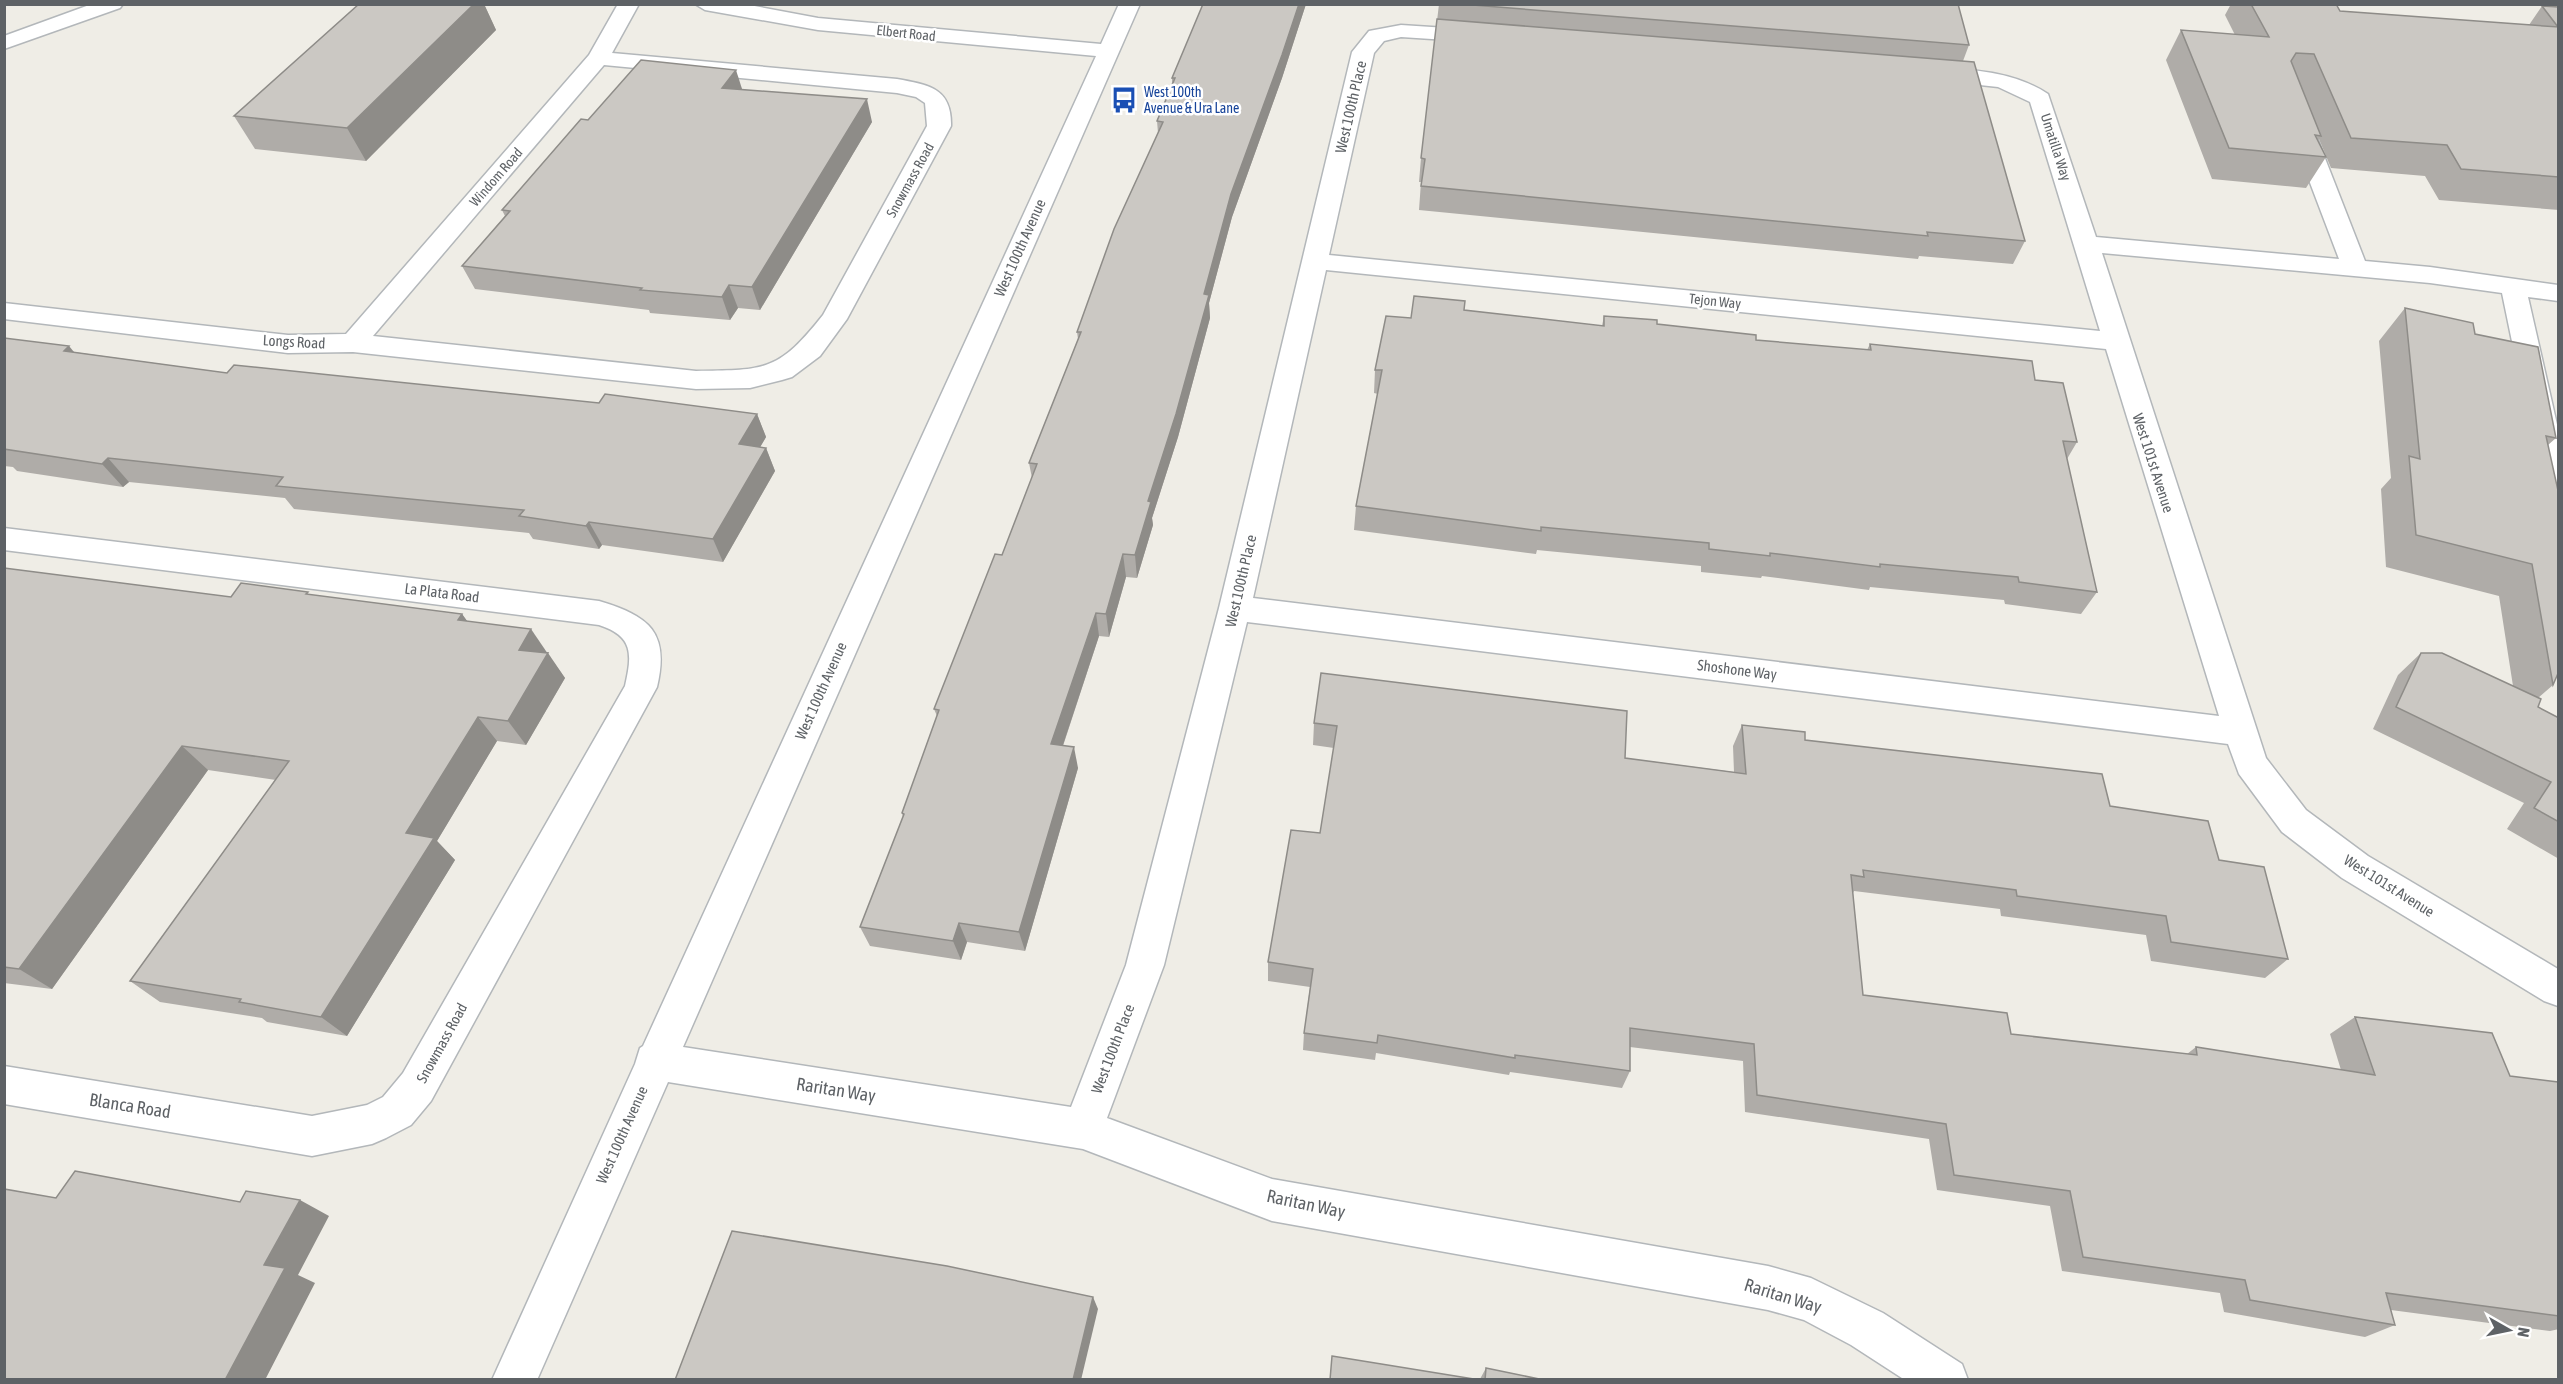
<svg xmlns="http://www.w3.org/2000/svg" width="2563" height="1384" viewBox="0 0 2563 1384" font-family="'Asap Condensed',sans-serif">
  <rect width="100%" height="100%" fill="#efede6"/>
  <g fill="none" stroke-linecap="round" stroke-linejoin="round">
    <g stroke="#b3b7ba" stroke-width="3">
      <g id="minor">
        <polygon points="92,4 123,4 120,8 4,49 4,36"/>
        <path d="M618,4h21l-27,49 285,26c32,6 55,9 54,47l-104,193 -27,37 -28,21 -10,3 -32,8 -54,1 -343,-37 -65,1 -284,-34v-16l284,32 58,-1 243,-279zM604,65l293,28 19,4 9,6 2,23 -104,189c-45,57 -58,55 -127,56l-323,-35z"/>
        <path d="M695,4h49l74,14 283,26 18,-40h21l-457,1043 388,60 55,-142 93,-357 133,-556 17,-21 32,-6 77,5 8,1 3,5 -3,5 -8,1 -77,-5 -17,4 -10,12 -45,202 771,76 -70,-229 -32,-15 -73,-8 -3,-5 3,-5 8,-2c40,3 80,4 115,27l48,143 243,22 -49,-129 4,-5h16l4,5 51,131 65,6 128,18v16l-30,-4 30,132v74l-10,-4 -5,-7 -41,-199 -72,-10 -328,-30 164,505 40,52 62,46 190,113v37l-14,-5 -202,-123 -60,-46 -43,-58 -11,-30 -981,-122 -83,343 -57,153 165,61 496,87 43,12 72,35 79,51 6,16h-63l-54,-35 -47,-25 -36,-10 -496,-89 -189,-72 -415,-67 -131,298h-45l143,-316 5,-16 3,-2 453,-990 -278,-26 -113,-20zM1326,270l780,79 113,367 -966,-118z"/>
        <path d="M4,528l595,73c50,15 71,31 58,86l-226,414 -20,24 -25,13 -14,6 -60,12 -308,-52v-38l308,50 55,-11 16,-8 20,-24 222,-387c7,-31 9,-50 -26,-61l-595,-75z"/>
      </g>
    </g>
    <use href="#minor" fill="#fff" fill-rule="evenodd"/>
  </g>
  <g fill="#afaca8">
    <polygon points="359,4 484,4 496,30 366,161 255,149 234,116"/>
    <polygon points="1203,4 1306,4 1282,78 1232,217 1209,303 1210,318 1178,437 1152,518 1153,525 1137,578 1126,577 1109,637 1099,636 1063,746 1078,768 1025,951 967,942 961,960 870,946 860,927 903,817 902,813 937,716 934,709 1002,555 1032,478 1029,463 1078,339 1077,332 1158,133 1157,121 1172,83 1172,78"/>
    <polygon points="1439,4 1958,4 1969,45 1963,61 2025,241 2013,264 1919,256 1918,259 1419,210 1421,182 1419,182 1421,158"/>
    <polygon points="2231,4 2336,4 2340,11 2529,25 2542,6 2559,7 2559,210 2439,200 2425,176 2331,168 2319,139 2318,140 2326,157 2306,188 2212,179 2166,60 2181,30 2235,35 2225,15"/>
    <polygon points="742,89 872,122 760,310 738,308 730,320 650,313 649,310 475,289 462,266 505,216 502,210 588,120"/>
    <polygon points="2405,308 2475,334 2556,438 2548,445 2553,685 2538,698 2538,707 2559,718 2559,859 2507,829 2524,803 2373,729 2398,675 2421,653 2513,686 2499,596 2386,567 2381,489 2391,478 2379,341"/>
    <polygon points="1464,310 1602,326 1604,316 1756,340 1867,350 1870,344 2035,380 2077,442 2067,459 2097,592 2081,614 2005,604 2004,600 1870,587 1869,590 1762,576 1761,578 1701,572 1701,566 1537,550 1536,554 1354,530 1356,506 1378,394 1374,393 1375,370 1411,318"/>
    <polygon points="4,338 74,352 227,373 599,403 757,414 766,437 760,447 766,448 775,471 723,562 602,545 599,549 533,539 529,533 294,509 285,498 129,482 123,487 17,471 13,467 4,466"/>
    <polygon points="4,568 231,597 310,595 462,614 467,621 547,653 565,678 526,745 497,741 437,841 455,860 347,1036 267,1022 262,1018 160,1002 130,981 276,780 208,770 52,989 4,983"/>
    <polygon points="1314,723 1625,758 1734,772 1733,746 1742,725 1805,740 2110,806 2219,860 2288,959 2265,978 2151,961 2146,935 2001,916 2000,909 1854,891 1853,893 1863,995 2011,1034 2187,1054 2196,1047 2341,1070 2330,1034 2355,1017 2559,1316 2559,1329 2550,1331 2391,1310 2395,1325 2365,1337 2224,1312 2220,1293 2062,1271 2050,1206 1937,1190 1929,1139 1745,1112 1743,1061 1630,1047 1630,1071 1622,1088 1510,1072 1509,1075 1376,1053 1375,1060 1303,1050 1304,1033 1310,987 1268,981 1268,962 1320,833 1334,748 1313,745"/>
    <polygon points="1486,1368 1544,1380 1329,1380 1480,1379"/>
  </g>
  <g fill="#8e8c88">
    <polygon points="474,4 484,4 496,30 366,161 347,128"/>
    <polygon points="1299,4 1306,4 1282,78 1232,217 1209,303 1210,318 1178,437 1152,518 1153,525 1137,578 1135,555 1148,501 1231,194"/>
    <polygon points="736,70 743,92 722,88"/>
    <polygon points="867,99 872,122 760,310 752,287"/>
    <polygon points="729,285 738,308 730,320 722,297"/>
    <polygon points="69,346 89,370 64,351"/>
    <polygon points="757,414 766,437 748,468 739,444"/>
    <polygon points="766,448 775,471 723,562 713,539"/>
    <polygon points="108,458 129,482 123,487 102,464"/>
    <polygon points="589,522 602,545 599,549 586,526"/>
    <polygon points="1123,554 1126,577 1109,637 1106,614"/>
    <polygon points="1096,613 1099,636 1056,766 1051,744"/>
    <polygon points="462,614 480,639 458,620"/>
    <polygon points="531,629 548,654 519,650"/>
    <polygon points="548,653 565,678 526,745 508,721"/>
    <polygon points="478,717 497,741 437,841 455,860 347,1036 321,1017 406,833"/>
    <polygon points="182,746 208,770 52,989 19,969"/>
    <polygon points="1074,747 1078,768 1025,951 1019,932"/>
    <polygon points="959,923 967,942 961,960 953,941"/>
    <polygon points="300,1200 329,1216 298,1275 315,1283 265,1380 225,1380 264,1265"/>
    <polygon points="1093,1297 1098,1309 1081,1380 1073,1380"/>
  </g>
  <g fill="#cbc8c3" stroke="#8e8c88" stroke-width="1.5">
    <polygon points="359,4 474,4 347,128 234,116"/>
    <polygon points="1203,4 1299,4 1282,55 1231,194 1204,294 1209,295 1176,414 1148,501 1151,502 1135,555 1123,554 1106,614 1096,613 1051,744 1074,747 1019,932 959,923 953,941 860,927 904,814 902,813 939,710 934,709 995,554 1002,555 1037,464 1029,463 1081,332 1077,332 1114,229 1163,122 1157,121 1175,78 1172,78"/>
    <polygon points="1460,4 1958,4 1969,45"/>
    <polygon points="2251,4 2336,4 2340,11 2558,27 2542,6 2559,7 2559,177 2461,169 2447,145 2351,138 2314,54 2296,53 2291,61 2321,136 2315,135 2326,157 2229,148 2181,30 2269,37"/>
    <polygon points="1437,19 1974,62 2025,241 1927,232 1928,236 1421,186 1425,159 1421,158"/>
    <polygon points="641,60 736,70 722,88 867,99 752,287 729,285 722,297 640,290 642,288 462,266 510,211 502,210 581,119 588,120"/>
    <polygon points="1414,296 1465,301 1464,310 1604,326 1604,316 1657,320 1657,324 1756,335 1756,340 1871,350 1870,344 2032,361 2035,380 2063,383 2077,442 2063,441 2097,592 2019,582 2018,577 1880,564 1880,567 1770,553 1770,556 1709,549 1709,543 1541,527 1541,531 1356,506 1382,370 1375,370 1386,316 1411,318"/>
    <polygon points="2405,308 2473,323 2475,334 2538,347 2556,438 2546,436 2559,495 2559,671 2553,685 2532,564 2416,535 2409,456 2420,459"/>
    <polygon points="4,338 69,346 64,351 227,373 234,365 599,403 605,394 757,414 739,444 766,448 713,539 589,522 586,526 519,516 524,510 276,486 283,477 108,458 102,464 4,449"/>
    <polygon points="4,568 231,597 241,583 308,592 306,594 462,614 458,620 531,629 519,650 548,653 508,721 478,717 406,833 434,838 321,1017 239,1002 241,999 130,981 289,761 182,746 19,969 4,967"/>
    <polygon points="2421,653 2442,653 2541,699 2538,707 2559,718 2559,822 2534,808 2551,782 2396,707"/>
    <polygon points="1321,673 1627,711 1625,758 1746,774 1742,725 1805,732 1805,740 2102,774 2110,806 2208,821 2219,860 2264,867 2288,959 2171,942 2166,916 2017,896 2016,890 1863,870 1864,877 1851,875 1863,995 2007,1013 2011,1034 2197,1055 2196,1047 2375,1075 2355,1017 2492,1033 2510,1076 2558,1082 2559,1083 2559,1316 2386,1293 2395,1325 2250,1300 2245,1280 2083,1257 2070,1191 1954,1175 1946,1124 1757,1095 1754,1044 1630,1028 1630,1071 1515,1055 1515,1058 1378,1035 1377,1043 1304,1033 1313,969 1268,962 1291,830 1320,833 1337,726 1314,723"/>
    <polygon points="75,1171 240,1202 246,1191 300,1200 264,1265 285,1268 225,1380 4,1380 4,1189 56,1198"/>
    <polygon points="732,1231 947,1266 1093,1297 1073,1380 675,1380"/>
    <polygon points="1332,1356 1480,1380 1330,1380"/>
    <polygon points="1486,1368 1544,1380 1485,1380"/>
  </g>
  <defs>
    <g id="bus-bare" transform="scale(2.07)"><path d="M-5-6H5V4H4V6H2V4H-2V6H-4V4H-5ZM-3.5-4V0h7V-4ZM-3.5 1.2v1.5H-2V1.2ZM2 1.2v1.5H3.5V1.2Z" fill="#1a4fb4" stroke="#fff" stroke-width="2.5" paint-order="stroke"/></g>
  </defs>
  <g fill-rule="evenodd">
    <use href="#bus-bare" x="1124" y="100"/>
  </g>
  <g text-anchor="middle" stroke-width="5" stroke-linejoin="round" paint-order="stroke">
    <g font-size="14" fill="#5e6266" stroke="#fff">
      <text transform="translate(906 33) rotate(6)" y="5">Elbert Road</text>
      <text transform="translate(2056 147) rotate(72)" y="5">Umatilla Way</text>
      <text transform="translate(496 177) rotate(-49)" y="5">Windom Road</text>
      <text transform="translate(910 180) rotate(-61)" y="5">Snowmass Road</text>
      <text transform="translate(1715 301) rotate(6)" y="5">Tejon Way</text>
    </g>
    <g font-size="14" fill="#164399" stroke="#fff" text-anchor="start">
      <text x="1144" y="97">West 100th<tspan x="1144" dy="16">Avenue &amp; Ura Lane</tspan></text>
    </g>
    <g font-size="15" fill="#5e6266" stroke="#fff">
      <text transform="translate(1351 107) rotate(-77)" y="5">West 100th Place</text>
      <text transform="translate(1020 248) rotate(-66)" y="5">West 100th Avenue</text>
      <text transform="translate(294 342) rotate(3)" y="5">Longs Road</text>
      <text transform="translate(2153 463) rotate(72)" y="5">West 101st Avenue</text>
      <text transform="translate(1241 581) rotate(-77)" y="5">West 100th Place</text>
      <text transform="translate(442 593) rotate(7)" y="5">La Plata Road</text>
      <text transform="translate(1737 670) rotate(7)" y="5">Shoshone Way</text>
      <text transform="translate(821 691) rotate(-66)" y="5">West 100th Avenue</text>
      <text transform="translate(2389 886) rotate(32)" y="5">West 101st Avenue</text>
      <text transform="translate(442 1043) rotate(-61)" y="5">Snowmass Road</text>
      <text transform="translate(1113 1049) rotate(-69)" y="5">West 100th Place</text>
      <text transform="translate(622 1135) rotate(-66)" y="5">West 100th Avenue</text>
    </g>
    <g font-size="18" fill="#5e6266" stroke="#fff">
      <text transform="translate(836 1090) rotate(9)" y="6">Raritan Way</text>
      <text transform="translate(130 1106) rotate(9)" y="6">Blanca Road</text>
      <text transform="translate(1306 1204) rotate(12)" y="6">Raritan Way</text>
      <text transform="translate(1783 1296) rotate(17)" y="6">Raritan Way</text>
    </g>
  </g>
  <rect width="2563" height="1384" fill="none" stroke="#5e6266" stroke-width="12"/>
  <g transform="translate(2509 1330) rotate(99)" stroke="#ffffff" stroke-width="4.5" paint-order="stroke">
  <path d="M0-4.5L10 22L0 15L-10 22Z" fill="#5e6266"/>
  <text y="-9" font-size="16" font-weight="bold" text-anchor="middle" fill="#5e6266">N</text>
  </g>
</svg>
